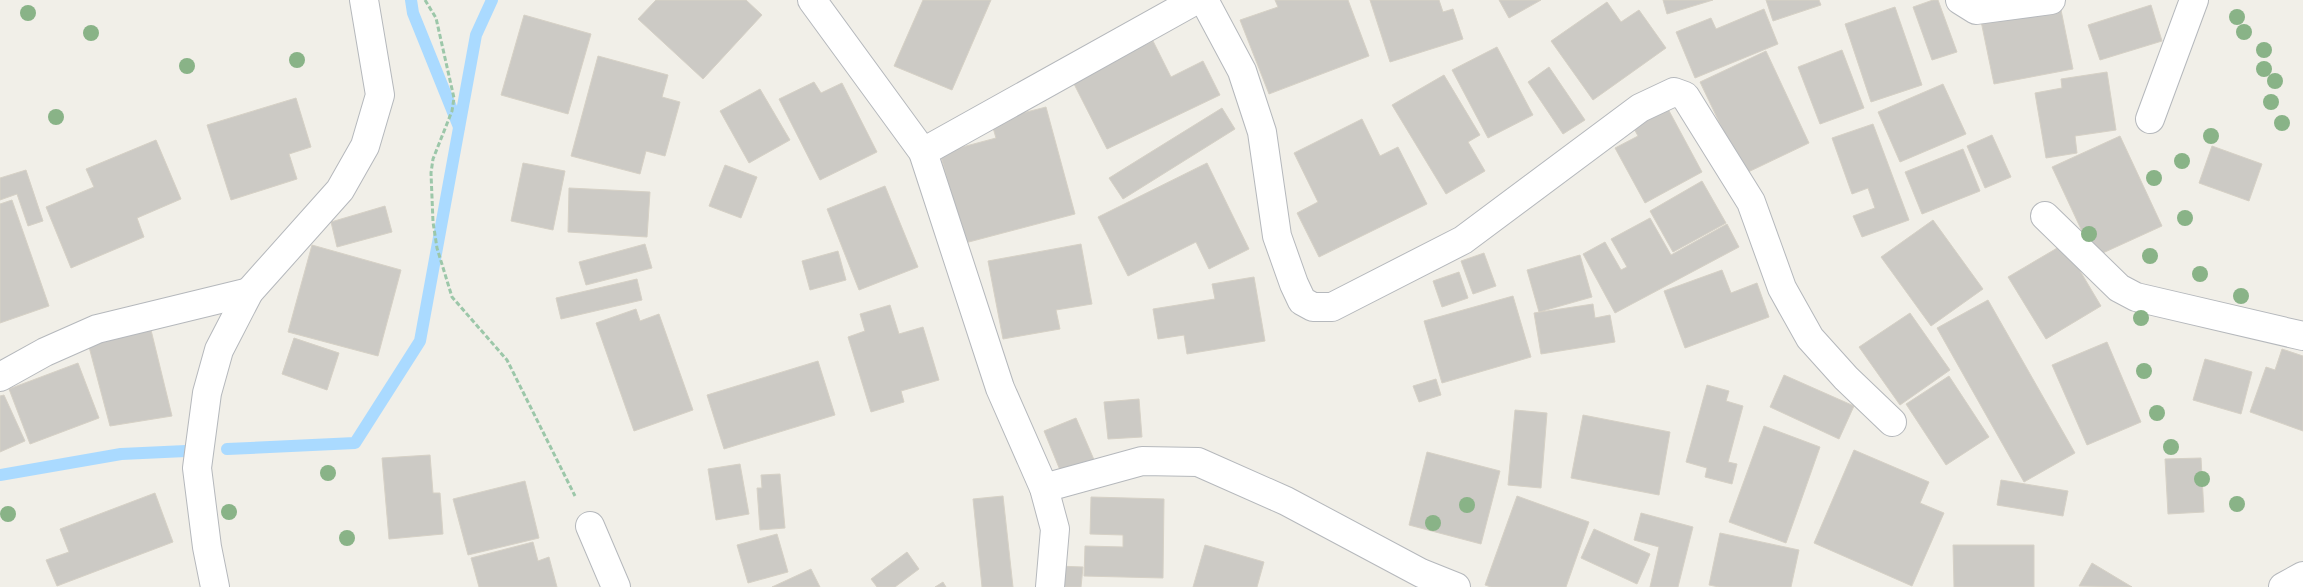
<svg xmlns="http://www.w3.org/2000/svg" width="2303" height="587" viewBox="0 0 2303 587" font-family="'DejaVu Sans',sans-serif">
  <rect width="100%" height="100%" fill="#f1efe8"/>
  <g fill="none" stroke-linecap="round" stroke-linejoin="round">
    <g stroke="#aadaff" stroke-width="12">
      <polyline points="411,0 413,13 459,127"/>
      <polyline points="227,449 355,443 420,341 476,35 492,0"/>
      <polyline points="0,475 121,454 186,451"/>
    </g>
  </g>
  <g fill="#cccac5" stroke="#d6d1c6">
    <polygon points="656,0 746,0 762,15 703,79 638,19"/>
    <polygon points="923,0 991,0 952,90 894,66"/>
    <polygon points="1275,0 1348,0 1369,56 1269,94 1240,20 1278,7"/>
    <polygon points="1370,0 1439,0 1443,12 1453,9 1463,39 1390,62"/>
    <polygon points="1499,0 1541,0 1509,18"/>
    <polygon points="1663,0 1713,0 1667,14"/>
    <polygon points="1766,0 1819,0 1821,5 1773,21"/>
    <polygon points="1933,0 1938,0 1957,52 1932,60 1913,7"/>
    <polygon points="1607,2 1621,22 1639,10 1666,48 1593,100 1551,41"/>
    <polygon points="2060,5 2073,69 1994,84 1981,21"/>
    <polygon points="2151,5 2162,41 2100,60 2088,25"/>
    <polygon points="1895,7 1922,85 1871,102 1845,24"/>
    <polygon points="1764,9 1778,44 1695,78 1676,32 1711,18 1716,29"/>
    <polygon points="524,15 591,34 568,114 501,95"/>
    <polygon points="1153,41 1171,77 1203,61 1220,95 1107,149 1072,80"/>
    <polygon points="1497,47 1533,115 1488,138 1452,70"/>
    <polygon points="1842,50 1864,108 1820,124 1798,67"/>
    <polygon points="1766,51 1809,143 1744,174 1700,82"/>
    <polygon points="598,56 668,75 662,97 680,102 665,156 646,151 640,174 571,156"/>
    <polygon points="1549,67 1585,120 1563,134 1528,82"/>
    <polygon points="2107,72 2116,130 2075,136 2077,153 2046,158 2035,93 2062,88 2061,79"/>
    <polygon points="1444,75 1480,135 1468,142 1485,171 1446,194 1392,105"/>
    <polygon points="814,82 821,93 842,83 877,152 820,180 779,99"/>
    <polygon points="1943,84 1966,134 1900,162 1878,112"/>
    <polygon points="760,89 790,140 749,163 720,111"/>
    <polygon points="296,98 311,147 289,154 297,179 231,200 207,125"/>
    <polygon points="1046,107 1075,214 965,243 940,153 996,138 991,121"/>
    <polygon points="1667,107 1702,172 1645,203 1615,148 1638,136 1632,125"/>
    <polygon points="1222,108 1235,129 1123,199 1109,178"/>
    <polygon points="1362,119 1380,156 1398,147 1427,204 1319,257 1297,213 1318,202 1294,153"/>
    <polygon points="1873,124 1909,220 1862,237 1853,216 1875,208 1868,188 1852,194 1832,138"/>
    <polygon points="1992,135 2011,177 1985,188 1967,146"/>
    <polygon points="2120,136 2162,226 2094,257 2052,167"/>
    <polygon points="156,140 181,199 137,218 144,237 71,268 46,207 94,187 86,169"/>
    <polygon points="2212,146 2262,164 2249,201 2199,183"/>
    <polygon points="1963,149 1980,191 1922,214 1905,172"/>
    <polygon points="523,163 565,171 553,230 511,221"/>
    <polygon points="1207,163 1249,249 1209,269 1196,242 1128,276 1098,217"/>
    <polygon points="725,165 757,177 741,218 709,206"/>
    <polygon points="26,170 43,221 28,226 17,194 0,200 0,178"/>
    <polygon points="1702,181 1726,223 1673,252 1650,211"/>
    <polygon points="885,186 918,267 859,290 827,209"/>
    <polygon points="569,188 650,192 647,237 568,232"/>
    <polygon points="12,200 49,306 0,323 0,204"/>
    <polygon points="385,206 392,232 337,247 331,222"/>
    <polygon points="1650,218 1671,255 1727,224 1739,247 1615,313 1583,254 1605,242 1621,270 1627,267 1611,239"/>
    <polygon points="1933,220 1983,289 1931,326 1881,257"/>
    <polygon points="645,244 652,268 586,285 579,262"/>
    <polygon points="1081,244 1092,304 1056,310 1060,329 1003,339 988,261"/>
    <polygon points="2064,244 2101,306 2046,339 2008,277"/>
    <polygon points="312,245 401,270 378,356 288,332"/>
    <polygon points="838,251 846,280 810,290 802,261"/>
    <polygon points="1484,253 1496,286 1473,294 1461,261"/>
    <polygon points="1580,255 1592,297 1539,312 1527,270"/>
    <polygon points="1722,270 1731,293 1757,283 1769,317 1685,348 1664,291"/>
    <polygon points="1459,272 1468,298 1442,307 1433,281"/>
    <polygon points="1254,277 1265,341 1187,354 1184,335 1158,339 1153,309 1215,299 1212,284"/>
    <polygon points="637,279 642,300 561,319 556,298"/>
    <polygon points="1513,296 1531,357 1442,383 1424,321"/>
    <polygon points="1988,300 2075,453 2024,482 1937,328"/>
    <polygon points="1593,304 1595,318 1610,315 1615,342 1541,354 1534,313"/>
    <polygon points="890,305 899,334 923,327 939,380 901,391 904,402 871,412 848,337 865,331 860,314"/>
    <polygon points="636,309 640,321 659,314 693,410 634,431 596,323"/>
    <polygon points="1910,313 1950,370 1900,405 1859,347"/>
    <polygon points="151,330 172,416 110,426 88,343"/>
    <polygon points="294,338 339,353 327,390 282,374"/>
    <polygon points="2107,342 2141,422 2087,445 2052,365"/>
    <polygon points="2282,349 2303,356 2303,431 2250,412 2266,367 2275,370"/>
    <polygon points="2205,359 2252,372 2241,414 2193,400"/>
    <polygon points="818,361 835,415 724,449 707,395"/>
    <polygon points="78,363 99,418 30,444 9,389"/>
    <polygon points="1784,375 1854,406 1839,439 1770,407"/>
    <polygon points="1949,376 1989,437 1946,465 1906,404"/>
    <polygon points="1436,379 1441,395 1419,402 1413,386"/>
    <polygon points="1707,385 1729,391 1726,401 1743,406 1728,462 1737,464 1732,484 1705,477 1707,468 1686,462"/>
    <polygon points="4,395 25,441 0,452 0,396"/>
    <polygon points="1139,399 1142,437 1108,439 1104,402"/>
    <polygon points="1515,410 1547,413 1541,488 1508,485"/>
    <polygon points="1583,415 1670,432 1659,495 1571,478"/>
    <polygon points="1076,418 1095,462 1062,475 1044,431"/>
    <polygon points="1764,426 1820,447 1786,543 1729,522"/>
    <polygon points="1854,450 1929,482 1920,503 1944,513 1912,586 1814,543"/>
    <polygon points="1427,452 1500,471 1481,544 1409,525"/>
    <polygon points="430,455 433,493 440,493 443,534 389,539 382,458"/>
    <polygon points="2201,458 2204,512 2168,514 2165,459"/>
    <polygon points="740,464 749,514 716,520 708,469"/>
    <polygon points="780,474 785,528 760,530 757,488 762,488 761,475"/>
    <polygon points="2001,480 2068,491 2063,516 1997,505"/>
    <polygon points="525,481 539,538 468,555 453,499"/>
    <polygon points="155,493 173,542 57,586 46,560 69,552 60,529"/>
    <polygon points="1003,496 1013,587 982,587 973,499"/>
    <polygon points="1517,496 1589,522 1566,587 1491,587 1485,585"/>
    <polygon points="1091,497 1164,499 1163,578 1084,576 1085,546 1123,547 1123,535 1090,534"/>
    <polygon points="1641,513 1693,527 1678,587 1650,587 1659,547 1634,540"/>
    <polygon points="1594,529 1650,554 1637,584 1581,558"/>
    <polygon points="1720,533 1799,550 1791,587 1719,587 1709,585"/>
    <polygon points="777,534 788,572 748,583 737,545"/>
    <polygon points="533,542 538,561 549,557 557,587 479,587 471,558"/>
    <polygon points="1205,545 1264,562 1257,587 1193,587"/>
    <polygon points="1953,545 2034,545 2034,587 1954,587"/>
    <polygon points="907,552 919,569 895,587 877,587 871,579"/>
    <polygon points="2092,563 2132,587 2079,586"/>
    <polygon points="1057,566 1083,567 1081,587 1055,587"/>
    <polygon points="811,569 820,587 772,587"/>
    <polygon points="943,582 946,587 935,587"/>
  </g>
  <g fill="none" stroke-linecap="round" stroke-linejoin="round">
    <g stroke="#b5b8bc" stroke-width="30">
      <g id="minor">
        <polyline points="812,0 923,152 1000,388 1044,488 1055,529 1050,587"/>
        <polyline points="1204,0 1242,71 1262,132 1277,236 1294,284 1302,301 1313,307 1332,307 1463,240 1640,108 1674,92 1685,96 1751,202 1782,288 1810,338 1846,378 1892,422"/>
        <polyline points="1960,0 1976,10 2051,0"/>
        <polyline points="2150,119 2194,0"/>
        <polyline points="923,152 1196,0"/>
        <polyline points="2045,216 2119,288 2136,297 2303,336"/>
        <polyline points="0,377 45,352 97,329 249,292"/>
        <polyline points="1044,488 1142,461 1198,462 1286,501 1421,573 1456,587"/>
        <polyline points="590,526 616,587"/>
        <polyline points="215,587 207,547 197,468 207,393 219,350 249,292 340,190 365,146 380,95 364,0"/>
        <polyline points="2283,587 2303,576"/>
      </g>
    </g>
    <polyline stroke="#9cc7a9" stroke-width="3" stroke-dasharray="5 2.5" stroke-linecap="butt" points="425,0 436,18 454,98 452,111 433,159 431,173 433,222 437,248 452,297 507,360 575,496"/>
    <use href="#minor" stroke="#fff" stroke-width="28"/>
  </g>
  <g fill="#89b387">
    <circle cx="28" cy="13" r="8"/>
    <circle cx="2237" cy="17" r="8"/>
    <circle cx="2244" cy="32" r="8"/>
    <circle cx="91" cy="33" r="8"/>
    <circle cx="2264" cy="50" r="8"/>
    <circle cx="297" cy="60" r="8"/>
    <circle cx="187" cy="66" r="8"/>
    <circle cx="2264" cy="69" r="8"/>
    <circle cx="2275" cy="81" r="8"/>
    <circle cx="2271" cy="102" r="8"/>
    <circle cx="56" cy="117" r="8"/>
    <circle cx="2282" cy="123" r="8"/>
    <circle cx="2211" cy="136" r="8"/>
    <circle cx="2182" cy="161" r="8"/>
    <circle cx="2154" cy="178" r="8"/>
    <circle cx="2185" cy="218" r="8"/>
    <circle cx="2089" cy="234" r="8"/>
    <circle cx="2150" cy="256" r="8"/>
    <circle cx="2200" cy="274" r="8"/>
    <circle cx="2241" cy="296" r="8"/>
    <circle cx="2141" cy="318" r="8"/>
    <circle cx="2144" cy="371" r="8"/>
    <circle cx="2157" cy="413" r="8"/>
    <circle cx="2171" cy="447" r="8"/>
    <circle cx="328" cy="473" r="8"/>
    <circle cx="2202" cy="479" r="8"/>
    <circle cx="2237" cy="504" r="8"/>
    <circle cx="1467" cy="505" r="8"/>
    <circle cx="229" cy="512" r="8"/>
    <circle cx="8" cy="514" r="8"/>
    <circle cx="1433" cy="523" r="8"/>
    <circle cx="347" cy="538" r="8"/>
  </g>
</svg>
